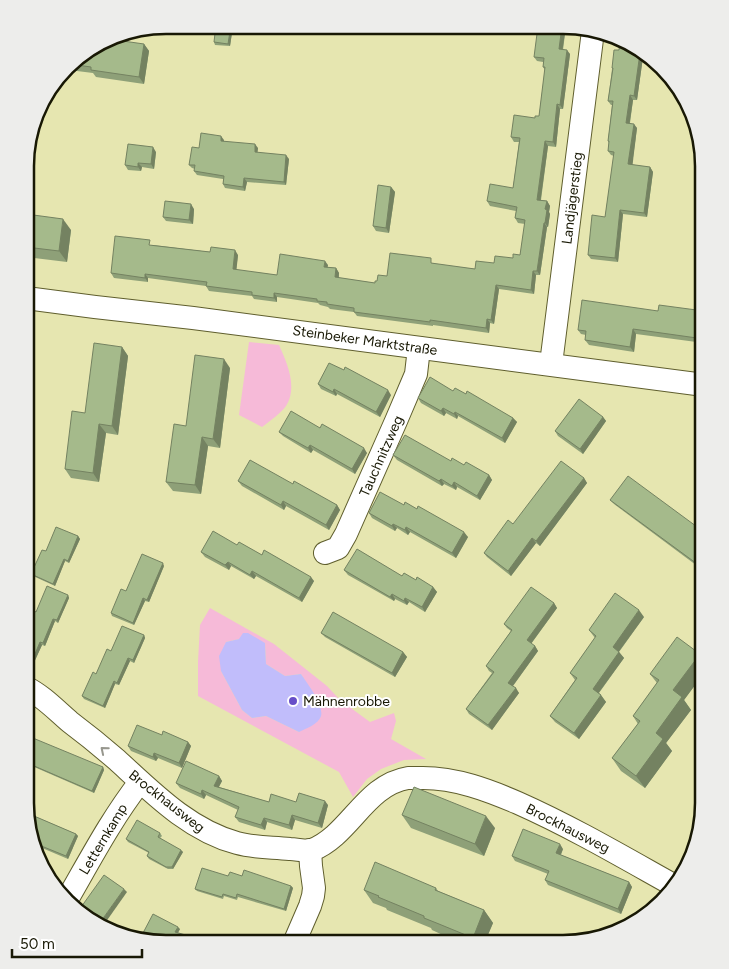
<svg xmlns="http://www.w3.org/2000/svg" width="729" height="969" viewBox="0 0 729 969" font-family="Figtree,sans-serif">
  <rect width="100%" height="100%" fill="#e6e6b0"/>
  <g fill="#f6bad8" fill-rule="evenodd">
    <path d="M249,342l30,3c8,18 19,42 7,61 -6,8 -16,15 -24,21l-23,-12z"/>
    <path d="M210,608l64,36 53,42 13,14 30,22 24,-9 2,8 -5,18 35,20 -22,1 -23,9 -14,10 -14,18 -14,-25 -141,-76v-34l2,-37zM239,639l26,4 1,21 19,12 16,-2 20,32 -22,26 -33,-16 -14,2 -10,-8 -21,-39 5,-29z"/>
  </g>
  <path fill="#c1bdfb" d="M243,633h5l17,10 1,21 19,12 16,-2c6,9 23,31 20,42 -2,8 -16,13 -22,16l-33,-16 -14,2 -10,-8 -21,-39 -2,-15 7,-14 13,-3z"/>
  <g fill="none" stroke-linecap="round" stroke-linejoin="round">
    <g stroke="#5f5e2d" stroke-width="24">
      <g id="minor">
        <polyline points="26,298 95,307 193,318 704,385"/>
        <polyline points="551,364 593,31"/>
        <polyline points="325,553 338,548 346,534 396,421 416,374 419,348"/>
        <path d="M25,687c17,8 31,23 45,35 16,12 32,25 47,38 36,33 72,70 120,83 18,5 35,4 53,6 7,0 16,3 22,1 38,-15 53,-65 96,-72 5,0 10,0 15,0 33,0 65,12 95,25 54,24 105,54 157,83"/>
        <path d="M68,898c23,-40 44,-80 72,-116"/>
        <polyline points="294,943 310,906 313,896 314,888 311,866 310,850"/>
      </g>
    </g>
    <use href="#minor" stroke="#fff" stroke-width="22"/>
  </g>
  <g fill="#8ea078">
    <polygon points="233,26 230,46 215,45 214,42"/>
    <polygon points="566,26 563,50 570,54 563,109 560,109 556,147 548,146 541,200 547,201 550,206 549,212 550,214 548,227 547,227 540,275 536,275 534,294 499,289 494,324 490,323 489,333 433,325 433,326 357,316 354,312 330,309 328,307 320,305 318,303 277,297 277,302 254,299 252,296 209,291 206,286 148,278 148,282 114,278 111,273 153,245 210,252 238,255 236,270 277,275 328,265 327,267 336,268 339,273 339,278 375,283 377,281 387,276 434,263 434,264 475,269 513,258 520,255 525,224 518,223 515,218 516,211 490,206 487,201 513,188 519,142 514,142 511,137 535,118 539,116 545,70 543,67 543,62 537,61 534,57 547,27"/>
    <polygon points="144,44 149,51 144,84 96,77 93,73 69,70 67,67 73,60"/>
    <polygon points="619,50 649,54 652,58 643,57 637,100 633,100 630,123 637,128 632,165 650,167 653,172 647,217 623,214 618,262 591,259 588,255 605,217 614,156 611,155 608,151 609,143 608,141 612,105 611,105 608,101 612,69 612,68"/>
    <polygon points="224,140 224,141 258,148 257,153 289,159 286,185 247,182 245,191 225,188 223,184 223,179 197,175 194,171 195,169 192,168 189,165 199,148"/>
    <polygon points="156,152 154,169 142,167 141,171 128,170 125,165"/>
    <polygon points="391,187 395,192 389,233 376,231 373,226"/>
    <polygon points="194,209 193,224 166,221 163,217"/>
    <polygon points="26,214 71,230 67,262 26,257"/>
    <polygon points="658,311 704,311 704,343 636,334 634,352 589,345 585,340 586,335 581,334 578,330"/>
    <polygon points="122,347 128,356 118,435 106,433 99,482 71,478 65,469 85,413"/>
    <polygon points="230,368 220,448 208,446 201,494 173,491 166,482 186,426"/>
    <polygon points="318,384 391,395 380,417 337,394 336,396 321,389"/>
    <polygon points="453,391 466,394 513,418 517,422 505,443 458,416 457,419 446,413 444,416 421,403 418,398"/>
    <polygon points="603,417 606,421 583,454 558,436 555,431"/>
    <polygon points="320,428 367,453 355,474 313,450 311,453 283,436 279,432"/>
    <polygon points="393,455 451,461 464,465 489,475 492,480 480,500 457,487 456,490 444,484 442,486 397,460"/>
    <polygon points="704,470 704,488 699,485 696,480"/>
    <polygon points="584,478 587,483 540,546 536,543 511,576 487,557 484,553"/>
    <polygon points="238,481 293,484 337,505 340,510 329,530 286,506 284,510 242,486"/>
    <polygon points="610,500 704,532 704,571 614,504"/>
    <polygon points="404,505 468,537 456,558 410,532 408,535 397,528 395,531 372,518 369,513"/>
    <polygon points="78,536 80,539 69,563 65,561 55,586 33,576 31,574 46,551"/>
    <polygon points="237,545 262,555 314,581 302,602 256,576 254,579 231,566 229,570 205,557 201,552"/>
    <polygon points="164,566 149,602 145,601 134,625 112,616 111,613 126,591"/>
    <polygon points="344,570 402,576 433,587 437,592 425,612 409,602 407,605 395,599 394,601 348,575"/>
    <polygon points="68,595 69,598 58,623 55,621 45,646 42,645 31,669 25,666 25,625 36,612"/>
    <polygon points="554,603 557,608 531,644 535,646 538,651 513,686 519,693 492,730 469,714 466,709 492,673 489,671 486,666 511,631 507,628 504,624"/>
    <polygon points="644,617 619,652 624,658 599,693 606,702 579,739 555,722 550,716 575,680 570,673 595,638 589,630"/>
    <polygon points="321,633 403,652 407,657 395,677 325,637"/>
    <polygon points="144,635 145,638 134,663 130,661 119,685 115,684 105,708 84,699 82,696 111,651"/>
    <polygon points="700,654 704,659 704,673 684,700 691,710 666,743 672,751 645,788 621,771 612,758 638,724 633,716 657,683 650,674"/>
    <polygon points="162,735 188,742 191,746 182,768 158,758 156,761 131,751 128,746"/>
    <polygon points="25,738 103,767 104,770 94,793 25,763"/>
    <polygon points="219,776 222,781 219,787 269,802 296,802 328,805 322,828 295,820 292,830 267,822 265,830 239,822 235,817 238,810 206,795 204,799 180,788 176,783"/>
    <polygon points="27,813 76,834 78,836 68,859 35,845"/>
    <polygon points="402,815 495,828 484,856 411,828"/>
    <polygon points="160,833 162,836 160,838 183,852 173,869 168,869 149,859 147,856 149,853 128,842 126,839"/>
    <polygon points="563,849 561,855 629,882 632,887 621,914 548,885 545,880 548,874 515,861 512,856"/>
    <polygon points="228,876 242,876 291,886 293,888 286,911 238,897 237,900 224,896 223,899 197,891 195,889"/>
    <polygon points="436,888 438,891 484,910 493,923 484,944 464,944 447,937 432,930 431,928 387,910 386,908 373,903 364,890"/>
    <polygon points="180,929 178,933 214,943 234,943 160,943 145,935 143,933"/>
  </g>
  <g fill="#748261">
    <polygon points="231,25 233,26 230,46 228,44"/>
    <polygon points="562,26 566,26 562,53 559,49"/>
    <polygon points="144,44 149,51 144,84 139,77"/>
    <polygon points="567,50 570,54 563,109 560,105"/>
    <polygon points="640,53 643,57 637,100 634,96"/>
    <polygon points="630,95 633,100 629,127 626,123"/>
    <polygon points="557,104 560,109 556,147 553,142"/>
    <polygon points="634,124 637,128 632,169 628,164"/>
    <polygon points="221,136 224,140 223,145 221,141"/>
    <polygon points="545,141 548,146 540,204 537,200"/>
    <polygon points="255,144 258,148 257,156 255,152"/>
    <polygon points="153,147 156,152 154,169 151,164"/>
    <polygon points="286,155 289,159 286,185 284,182"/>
    <polygon points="138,163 142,167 141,171 138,167"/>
    <polygon points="650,167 653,172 647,217 644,213"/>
    <polygon points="244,178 247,182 245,191 243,187"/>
    <polygon points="391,187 395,192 389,233 386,228"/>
    <polygon points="547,201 550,206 549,212 550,214 548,227 545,223 545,209"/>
    <polygon points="191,204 194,209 193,224 189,220"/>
    <polygon points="620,210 623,214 618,262 615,258"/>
    <polygon points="63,219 71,230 67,262 59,251"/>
    <polygon points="544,223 547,227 540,275 537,271"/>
    <polygon points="235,250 238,255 236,274 233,269"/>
    <polygon points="325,261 328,265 327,271 324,267"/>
    <polygon points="336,268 339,273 338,282 335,277"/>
    <polygon points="533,271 536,275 534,294 531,290"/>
    <polygon points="145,274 148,278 148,282 145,278"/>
    <polygon points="496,285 499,289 494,324 491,320"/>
    <polygon points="274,293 277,297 277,302 274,298"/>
    <polygon points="487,319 490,323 489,333 486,328"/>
    <polygon points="633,329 636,334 634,352 630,347"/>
    <polygon points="122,347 128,356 118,435 112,426"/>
    <polygon points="224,359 230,368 220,448 213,439"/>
    <polygon points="334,389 337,394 336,396 333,392"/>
    <polygon points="388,390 391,395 380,417 376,412"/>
    <polygon points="443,408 446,413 444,416 441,411"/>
    <polygon points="455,412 458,416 457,419 454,414"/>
    <polygon points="603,417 606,421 583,454 580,449"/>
    <polygon points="513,418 517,422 505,443 502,438"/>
    <polygon points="99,424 106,433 99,482 93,473"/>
    <polygon points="202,437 208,446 201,494 195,485"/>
    <polygon points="310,445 313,450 311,453 308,448"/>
    <polygon points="364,448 367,453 355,474 352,469"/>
    <polygon points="489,475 492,480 480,500 477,496"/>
    <polygon points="584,478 587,483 540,546 536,541"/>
    <polygon points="441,479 444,484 442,486 439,481"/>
    <polygon points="454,482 457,487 456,490 452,486"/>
    <polygon points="283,501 286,506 284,510 281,505"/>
    <polygon points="337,505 340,510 329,530 326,525"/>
    <polygon points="393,524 397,528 395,531 392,526"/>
    <polygon points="406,527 410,532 408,535 405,530"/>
    <polygon points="464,532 468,537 456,558 452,553"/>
    <polygon points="78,536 80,539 69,563 68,561"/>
    <polygon points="532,538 536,543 511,576 508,571"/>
    <polygon points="64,559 65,561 55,586 53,584"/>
    <polygon points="228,562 231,566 229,570 225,565"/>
    <polygon points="163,563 164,566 149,602 147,600"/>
    <polygon points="252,571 256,576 254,579 250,575"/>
    <polygon points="311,577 314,581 302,602 299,598"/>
    <polygon points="433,587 437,592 425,612 422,607"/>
    <polygon points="392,594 395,599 394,601 390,597"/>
    <polygon points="68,595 69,598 58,623 57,620"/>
    <polygon points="143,598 145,601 134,625 133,623"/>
    <polygon points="405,598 409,602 407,605 404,601"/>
    <polygon points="554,603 557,608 530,645 527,640"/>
    <polygon points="639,610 644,617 617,654 613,647"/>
    <polygon points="53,619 55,621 45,646 43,643"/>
    <polygon points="144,635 145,638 134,663 133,660"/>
    <polygon points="40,642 42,645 31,669 30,666"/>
    <polygon points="535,646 538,651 512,687 508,683"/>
    <polygon points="403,652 407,657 395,677 392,673"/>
    <polygon points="619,652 624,658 597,695 593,689"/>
    <polygon points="700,654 704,659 704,673 684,700 691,710 666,743 672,751 645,788 636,776 656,733 673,690"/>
    <polygon points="128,658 130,661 119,685 117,683"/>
    <polygon points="114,681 115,684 105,708 103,706"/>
    <polygon points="516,688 519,693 492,730 488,725"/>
    <polygon points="601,695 606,702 579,739 574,733"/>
    <polygon points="188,742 191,746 182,768 179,763"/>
    <polygon points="154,753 158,758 156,761 153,757"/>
    <polygon points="103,767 104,770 94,793 92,791"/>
    <polygon points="219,776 222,781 217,790 214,786"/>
    <polygon points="202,790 206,795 204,799 201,794"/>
    <polygon points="325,801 328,805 322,828 318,823"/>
    <polygon points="292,815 295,820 292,830 289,825"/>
    <polygon points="486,816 495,828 484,856 475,844"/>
    <polygon points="264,818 267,822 265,830 261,825"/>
    <polygon points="76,834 78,836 68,859 66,856"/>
    <polygon points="560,844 563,849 559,858 556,853"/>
    <polygon points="181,850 183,852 173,869 172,867"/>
    <polygon points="629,882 632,887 621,914 618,909"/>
    <polygon points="291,886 293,888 286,911 284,909"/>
    <polygon points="124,889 127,892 103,926 99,924"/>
    <polygon points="484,910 493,923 484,944 476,944 473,938"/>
    <polygon points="178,927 180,929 177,934 175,932"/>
  </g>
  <g fill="#a5ba8b" stroke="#748261">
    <polygon points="216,25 231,25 228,44 214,42"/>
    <polygon points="538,26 562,26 559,49 567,50 560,105 557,104 553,142 545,141 537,200 547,201 545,209 547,210 545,223 544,223 537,271 533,271 531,290 496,285 491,320 487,319 486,328 430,320 430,322 354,312 354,308 327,304 327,302 317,301 317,299 274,293 274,298 252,295 252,292 206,286 207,282 145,274 145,278 111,273 115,236 150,240 149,245 210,252 211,247 235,250 233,269 277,275 280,254 325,261 324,267 336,268 335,277 375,283 375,281 377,281 378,275 387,276 390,253 431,258 431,263 475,269 476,261 494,263 495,256 513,258 513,254 520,255 525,220 515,218 517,207 487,201 490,184 513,188 520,138 511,137 514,115 535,118 535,116 539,116 545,67 543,67 544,58 534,57"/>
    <polygon points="109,39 144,44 139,77 91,70 91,67 70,64 73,60"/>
    <polygon points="620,42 648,54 640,53 634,96 630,95 626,123 634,124 628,164 650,167 644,213 620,210 615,258 588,255 592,215 605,217 614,152 608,151 609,141 608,141 613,101 608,101 613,68 612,68 614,50 619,50"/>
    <polygon points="201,133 221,136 221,141 255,144 255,152 286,155 284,182 244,178 243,187 223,184 224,176 194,171 195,165 189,165 192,147 199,148"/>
    <polygon points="128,144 153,147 151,164 138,163 138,167 125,165"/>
    <polygon points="378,185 391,187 386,228 373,226"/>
    <polygon points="165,201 191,204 189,220 163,217"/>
    <polygon points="26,214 63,219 59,251 26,247"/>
    <polygon points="582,300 658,311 659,305 704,311 704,339 633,329 630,347 585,340 586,331 578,330"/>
    <polygon points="94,343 122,347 112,426 99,424 93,473 65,469 72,411 85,413"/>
    <polygon points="195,355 224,359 213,439 202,437 195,485 166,482 174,424 186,426"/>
    <polygon points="329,363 344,370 345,367 388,390 376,412 334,389 333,392 318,384"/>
    <polygon points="430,377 453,391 455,388 466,394 467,391 513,418 502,438 455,412 454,414 443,408 441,411 418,398"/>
    <polygon points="579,399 603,417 580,449 555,431"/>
    <polygon points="291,411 320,428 322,424 364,448 352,469 310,445 308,448 279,432"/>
    <polygon points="405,435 451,461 452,458 464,465 466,462 489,475 477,496 454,482 452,486 441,479 439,481 393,455"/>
    <polygon points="250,460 293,484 294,481 337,505 326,525 283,501 281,505 238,481"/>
    <polygon points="561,461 584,478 536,541 532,538 508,571 484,553 508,520 513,524"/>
    <polygon points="704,470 704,486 696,480"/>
    <polygon points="628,476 704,532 704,569 610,500"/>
    <polygon points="380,492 404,505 405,502 417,509 418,506 464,532 452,553 406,527 405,530 393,524 392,526 369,513"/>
    <polygon points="56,527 78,536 68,561 64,559 53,584 31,574 42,550 46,551"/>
    <polygon points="213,531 237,545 239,542 262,555 264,550 311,577 299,598 252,571 250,575 228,562 225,565 201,552"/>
    <polygon points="357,549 402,576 404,573 416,580 417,577 433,587 422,607 405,598 404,601 392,594 390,597 344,570"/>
    <polygon points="142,554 163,563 147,600 143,598 133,623 111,613 121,589 126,591"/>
    <polygon points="47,586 68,595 57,620 53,619 43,643 40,642 30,666 25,664 25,625 32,610 36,612"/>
    <polygon points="531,587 554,603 527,640 535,646 508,683 516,688 488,725 466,709 494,672 486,666 512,630 504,624"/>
    <polygon points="615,593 639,610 613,647 619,652 593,689 601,695 574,733 550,716 577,678 570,673 596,636 589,630"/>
    <polygon points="333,612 403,652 392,673 321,633"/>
    <polygon points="122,626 144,635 133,660 128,658 117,683 114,681 103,706 82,696 93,672 96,674 107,649 111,651"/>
    <polygon points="677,637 700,654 673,690 682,697 656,733 663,739 636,776 612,758 640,721 633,716 659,680 650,674"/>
    <polygon points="137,725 162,735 163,731 188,742 179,763 154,753 153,757 128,746"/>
    <polygon points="28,736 103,767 92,791 25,762 25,738 27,739"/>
    <polygon points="186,761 219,776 214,786 269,802 271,794 296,802 299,793 325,801 318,823 292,815 289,825 264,818 261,825 235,817 239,807 202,790 201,794 176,783"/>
    <polygon points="414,787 486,816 475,844 402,815"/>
    <polygon points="27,813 76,834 66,856 34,843"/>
    <polygon points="137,820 160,833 158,837 181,850 172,867 166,867 147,856 149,852 126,839"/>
    <polygon points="523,829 560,844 556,853 629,882 618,909 545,880 549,871 512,856"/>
    <polygon points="375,862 436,888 435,890 484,910 473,938 439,924 424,918 424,916 378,897 379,896 364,890"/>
    <polygon points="202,868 228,876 230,872 242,876 244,870 291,886 284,909 237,894 236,898 223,894 222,897 195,889"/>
    <polygon points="104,875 124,889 99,924 87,920 79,910"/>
    <polygon points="153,914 178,927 175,932 214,943 216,938 234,943 162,943 143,933"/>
    <polygon points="560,937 571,942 563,944 557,944"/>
  </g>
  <defs><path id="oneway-chevron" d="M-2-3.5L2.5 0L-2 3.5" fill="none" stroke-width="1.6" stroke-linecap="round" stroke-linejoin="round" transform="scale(1.25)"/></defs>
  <use stroke="#97978e" href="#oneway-chevron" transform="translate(104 750) rotate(-140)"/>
  <circle fill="#674ec8" stroke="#fff" stroke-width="2" cx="293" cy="701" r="5"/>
  <g text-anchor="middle" stroke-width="4" stroke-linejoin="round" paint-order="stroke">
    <g font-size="14" fill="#181804" stroke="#fff">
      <text transform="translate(572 198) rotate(-83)" y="5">Landjägerstieg</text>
      <text transform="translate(365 340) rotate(8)" y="5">Steinbeker Marktstraße</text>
      <text transform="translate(381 456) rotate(-66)" y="5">Tauchnitzweg</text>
      <text transform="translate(167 801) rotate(38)" y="5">Brockhausweg</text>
      <text transform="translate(568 828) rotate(27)" y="5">Brockhausweg</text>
      <text transform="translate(103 839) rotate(-59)" y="5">Letternkamp</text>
    </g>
    <g font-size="14" fill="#181804" stroke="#fff" text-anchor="start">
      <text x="303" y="706">Mähnenrobbe</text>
    </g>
  </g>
  <path d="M0 0H729V969H0ZM166 34H563A132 132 0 0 1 695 166V803A132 132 0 0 1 563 935H166A132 132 0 0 1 34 803V166A132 132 0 0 1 166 34Z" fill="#ededeb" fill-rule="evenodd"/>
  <path fill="none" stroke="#181804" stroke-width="2.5" d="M166 34H563A132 132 0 0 1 695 166V803A132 132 0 0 1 563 935H166A132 132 0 0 1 34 803V166A132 132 0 0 1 166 34Z"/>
  <path d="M12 949v8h130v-8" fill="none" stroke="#181804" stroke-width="2.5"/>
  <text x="20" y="949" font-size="15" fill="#181804" stroke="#ffffff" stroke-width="4" paint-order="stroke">50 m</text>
</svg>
